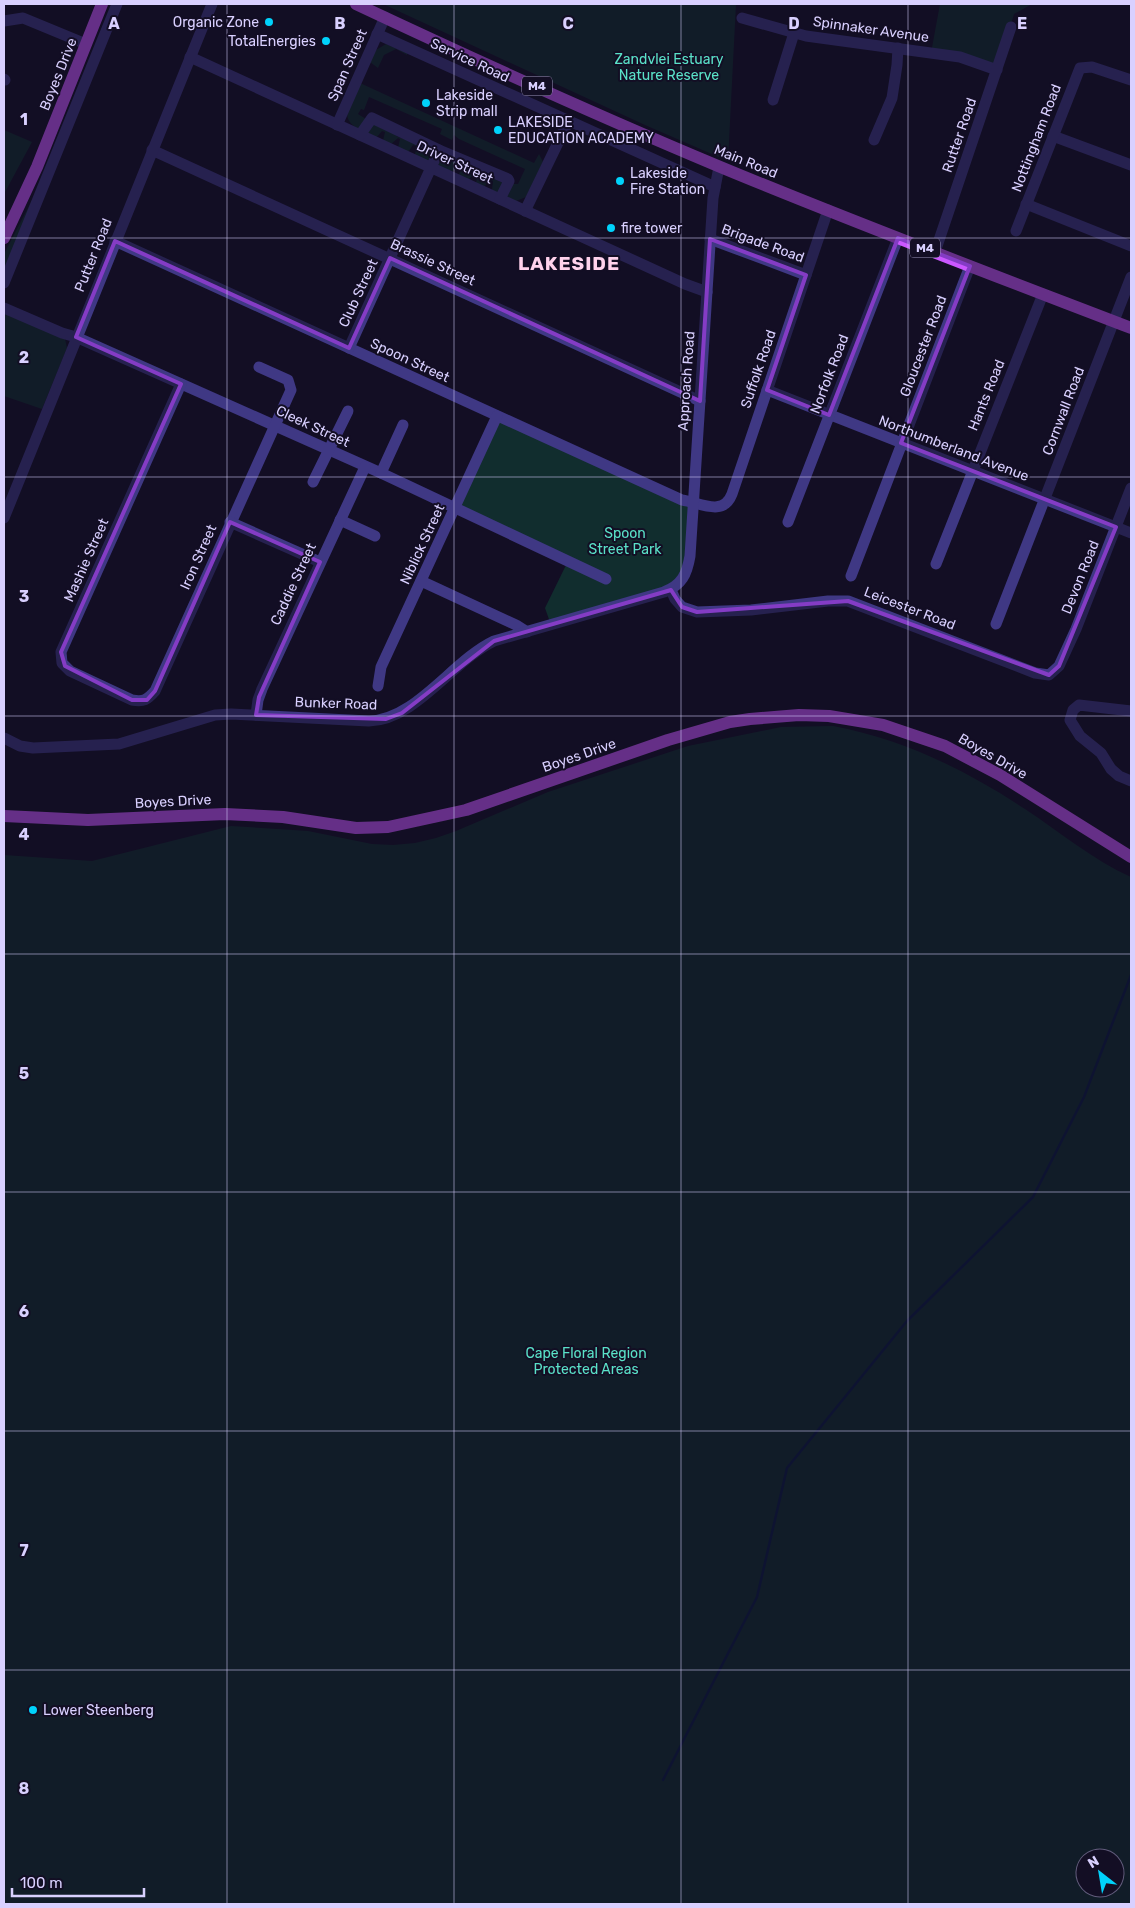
<svg xmlns="http://www.w3.org/2000/svg" width="1135" height="1908" viewBox="0 0 1135 1908" font-family="Rubik,sans-serif">
  <rect width="100%" height="100%" fill="#130e24"/>
  <g fill="#112d2e" fill-rule="evenodd">
    <polygon points="383,4 736,4 728,161 645,125"/>
    <polygon points="940,4 1032,4 1014,14 997,70 931,53"/>
    <polygon points="386,44 407,53 407,55 396,49 384,55 378,68 370,62 376,50"/>
    <path d="M360,83l174,80 5,-9 4,8 -17,35 -10,4 -11,-5 8,-12h5l7,-15 -66,-30 -5,-4 -2,5 -12,-6 2,-5 -73,-32 -5,13 -3,-1 -3,5 8,5 -6,11c-24,-13 -9,-27 0,-47z"/>
    <polygon points="372,123 385,130 387,128 398,137 419,143 434,154 427,161 415,155 416,146 413,145 408,152 398,148 400,139 398,138 391,144 383,141 385,132 382,131 376,138 367,134"/>
    <polygon points="4,130 32,142 4,194"/>
    <polygon points="439,156 453,157 457,164 461,166 462,164 474,167 474,172 476,173 480,170 490,176 489,179 492,180 494,179 504,183 500,194 492,190 493,181 490,180 484,187 476,183 478,174 475,173 468,180 459,175 461,167 458,165 452,172 438,166"/>
    <polygon points="43,179 4,275 4,254"/>
    <polygon points="4,313 65,339 67,348 42,409 4,396"/>
    <polygon points="497,416 694,502 681,582 551,625 545,608 568,561 455,508"/>
    <path d="M833,726c70,13 133,44 192,83 35,23 68,51 106,68v1027h-1127v-1049l88,6 139,-35 77,5 64,13 21,1 22,-2 21,-5 20,-7 92,-39 140,-46 93,-19zM1085,1858h30v30h-30z"/>
  </g>
  <g fill="none" stroke-linecap="round" stroke-linejoin="round">
    <polyline stroke="#091a42" stroke-width="2.5" points="663,1780 757,1597 787,1468 907,1321 1033,1197 1084,1097 1131,975"/>
    <g stroke="#3f3884" stroke-width="11">
      <polyline points="742,18 806,36 960,57 997,70"/>
      <polyline points="4,21 23,18 86,44"/>
      <polyline points="377,34 715,187"/>
      <polyline points="190,57 685,284 707,292"/>
      <polyline points="4,79 5,80"/>
      <polyline points="773,100 794,33"/>
      <polyline points="337,125 385,17"/>
      <polyline points="1053,136 1131,165"/>
      <polyline points="874,140 892,98 897,65 898,48"/>
      <polyline points="152,150 700,401"/>
      <polyline points="439,150 508,179 509,181 500,199"/>
      <polyline points="1026,204 1131,246"/>
      <polyline points="525,211 568,122"/>
      <polyline points="1016,231 1080,68 1092,67 1131,80"/>
      <polyline points="710,239 806,275"/>
      <path d="M115,241l567,259c19,3 41,17 50,-6l96,-284"/>
      <polyline points="935,252 1011,27"/>
      <polyline points="4,283 117,4"/>
      <polyline points="4,308 62,333 76,337 381,473 606,579"/>
      <polyline points="349,348 439,150 372,118 360,135"/>
      <path d="M181,384l-120,268 1,11 8,8 62,29c12,2 15,0 23,-9l136,-301 -3,-10 -29,-13"/>
      <polyline points="767,390 1131,533"/>
      <polyline points="381,473 403,425"/>
      <polyline points="313,482 348,411"/>
      <polyline points="4,518 212,4"/>
      <polyline points="340,520 375,536"/>
      <polyline points="230,522 320,562"/>
      <polyline points="788,522 898,238"/>
      <polyline points="936,564 1043,294"/>
      <polyline points="851,576 970,266"/>
      <polyline points="421,581 516,625 527,632"/>
      <polyline points="671,590 675,599 682,607 697,612 751,610 828,601 848,601 1035,673 1049,675 1059,666 1076,629 1131,488"/>
      <polyline points="996,624 1131,277"/>
      <polyline points="378,686 381,667 497,416"/>
      <polyline points="1131,711 1079,705 1073,710 1070,720 1080,736 1101,753 1111,769 1119,776 1131,781"/>
      <polyline points="256,715 258,700 262,689 365,467"/>
      <path d="M4,738l16,8 13,2 86,-4 96,-29 16,-1 138,7c47,-1 83,-60 125,-80l170,-49c18,-7 23,-18 26,-36l23,-358 6,-31"/>
    </g>
    <g stroke="#cb57ff" stroke-width="12">
      <path d="M356,4c119,56 240,111 362,162 137,57 275,109 413,162"/>
      <polyline points="4,238 37,167 102,4"/>
      <polyline points="4,816 88,820 225,814 283,817 356,828 388,827 466,810 668,740 730,722 750,719 799,715 829,716 883,725 945,746 1000,775 1131,857"/>
    </g>
  </g>
  <path d="M0 0H1135V1908H0ZM898,238l72,28 -69,177 215,84 -57,139 -10,9 -201,-74 -151,11 -15,-5 -11,-17 -177,51 -92,72 -16,6 -130,-4 3,-18 61,-135 -90,-40 -75,169 -8,9h-15l-67,-34 -4,-14 120,-268 -105,-47 39,-96 234,107 41,-90 310,143 10,-162 96,36 -39,115 62,25z" fill="#130e24" fill-opacity=".55" fill-rule="evenodd"/>
  <path fill="none" stroke="#843cc5" stroke-width="4" stroke-linejoin="round" d="M898,238l72,28 -69,177 215,84 -57,139 -10,9 -201,-74 -151,11 -15,-5 -11,-17 -177,51 -92,72 -16,6 -130,-4 3,-18 61,-135 -90,-40 -75,169 -8,9h-15l-67,-34 -4,-14 120,-268 -105,-47 39,-96 234,107 41,-90 310,143 10,-162 96,36 -39,115 62,25z"/>
  <path fill="none" stroke="#d9d0ff" stroke-width="1" stroke-opacity="0.55" d="M227,4v1900M454,4v1900M681,4v1900M908,4v1900M4,238h1127M4,477h1127M4,716h1127M4,954h1127M4,1192h1127M4,1431h1127M4,1670h1127"/>
  <g fill="#00d2fb" stroke="#130e24" stroke-width="2">
    <circle cx="269" cy="22" r="5"/>
    <circle cx="326" cy="41" r="5"/>
    <circle cx="426" cy="103" r="5"/>
    <circle cx="498" cy="130" r="5"/>
    <circle cx="620" cy="181" r="5"/>
    <circle cx="611" cy="228" r="5"/>
    <circle cx="33" cy="1710" r="5"/>
  </g>
  <g text-anchor="middle" stroke-width="4" stroke-linejoin="round" paint-order="stroke">
    <g fill="#130e24" stroke="#9e96bd" stroke-width="1">
      <rect x="522" y="76.5" width="30" height="19" rx="4"/>
      <rect x="910" y="238.5" width="30" height="19" rx="4"/>
    </g>
    <g font-size="12" font-weight="bold" fill="#d9d0ff">
      <text x="537" y="90">M4</text>
      <text x="925" y="252">M4</text>
    </g>
    <g font-size="14" fill="#d9d0ff" stroke="#130e24" text-anchor="start">
      <text x="259" y="27" text-anchor="end">Organic Zone</text>
      <text x="316" y="46" text-anchor="end">TotalEnergies</text>
      <text x="436" y="100">Lakeside<tspan x="436" dy="16">Strip mall</tspan></text>
      <text x="508" y="127">LAKESIDE<tspan x="508" dy="16">EDUCATION ACADEMY</tspan></text>
      <text x="630" y="178">Lakeside<tspan x="630" dy="16">Fire Station</tspan></text>
      <text x="621" y="233">fire tower</text>
      <text x="43" y="1715">Lower Steenberg</text>
    </g>
    <g font-size="14" fill="#d9d0ff" stroke="#130e24">
      <text transform="translate(871 29) rotate(8)" y="5">Spinnaker Avenue</text>
      <text transform="translate(470 60) rotate(25)" y="5">Service Road</text>
      <text transform="translate(347 65) rotate(-66)" y="5">Span Street</text>
      <text transform="translate(58 74) rotate(-68)" y="5">Boyes Drive</text>
      <text transform="translate(959 135) rotate(-71)" y="5">Rutter Road</text>
      <text transform="translate(1036 138) rotate(-69)" y="5">Nottingham Road</text>
      <text transform="translate(746 161) rotate(22)" y="5">Main Road</text>
      <text transform="translate(455 162) rotate(25)" y="5">Driver Street</text>
      <text transform="translate(763 243) rotate(20)" y="5">Brigade Road</text>
      <text transform="translate(93 255) rotate(-68)" y="5">Putter Road</text>
      <text transform="translate(433 262) rotate(25)" y="5">Brassie Street</text>
      <text transform="translate(358 293) rotate(-65)" y="5">Club Street</text>
      <text transform="translate(923 346) rotate(-69)" y="5">Gloucester Road</text>
      <text transform="translate(410 360) rotate(25)" y="5">Spoon Street</text>
      <text transform="translate(758 369) rotate(-71)" y="5">Suffolk Road</text>
      <text transform="translate(829 374) rotate(-69)" y="5">Norfolk Road</text>
      <text transform="translate(686 381) rotate(-86)" y="5">Approach Road</text>
      <text transform="translate(986 395) rotate(-68)" y="5">Hants Road</text>
      <text transform="translate(1063 411) rotate(-69)" y="5">Cornwall Road</text>
      <text transform="translate(313 426) rotate(25)" y="5">Cleek Street</text>
      <text transform="translate(954 448) rotate(21)" y="5">Northumberland Avenue</text>
      <text transform="translate(422 544) rotate(-65)" y="5">Niblick Street</text>
      <text transform="translate(198 557) rotate(-66)" y="5">Iron Street</text>
      <text transform="translate(86 560) rotate(-66)" y="5">Mashie Street</text>
      <text transform="translate(1080 577) rotate(-68)" y="5">Devon Road</text>
      <text transform="translate(293 584) rotate(-65)" y="5">Caddie Street</text>
      <text transform="translate(910 608) rotate(21)" y="5">Leicester Road</text>
      <text transform="translate(336 703) rotate(2)" y="5">Bunker Road</text>
      <text transform="translate(579 755) rotate(-19)" y="5">Boyes Drive</text>
      <text transform="translate(993 756) rotate(30)" y="5">Boyes Drive</text>
      <text transform="translate(173 801) rotate(-3)" y="5">Boyes Drive</text>
    </g>
    <g font-size="14" fill="#5ae1c8" stroke="#130e24">
      <text x="669" y="64">Zandvlei Estuary<tspan x="669" dy="16">Nature Reserve</tspan></text>
      <text x="625" y="538">Spoon<tspan x="625" dy="16">Street Park</tspan></text>
      <text x="586" y="1358">Cape Floral Region<tspan x="586" dy="16">Protected Areas</tspan></text>
    </g>
    <g font-size="19" font-weight="bold" letter-spacing="1" fill="#ffd2ec" stroke="#130e24">
      <text x="569" y="270">LAKESIDE</text>
    </g>
  </g>
  <g font-size="16" text-anchor="middle" font-weight="bold" fill="#d9d0ff" stroke="#130e24" stroke-width="4" stroke-linejoin="round" paint-order="stroke">
    <text x="114" y="29">A</text>
    <text x="340" y="29">B</text>
    <text x="568" y="29">C</text>
    <text x="794" y="29">D</text>
    <text x="1022" y="29">E</text>
    <text x="24" y="125">1</text>
    <text x="24" y="363">2</text>
    <text x="24" y="602">3</text>
    <text x="24" y="840">4</text>
    <text x="24" y="1079">5</text>
    <text x="24" y="1317">6</text>
    <text x="24" y="1556">7</text>
    <text x="24" y="1794">8</text>
  </g>
  <rect width="1135" height="1908" fill="none" stroke="#d9d0ff" stroke-width="10"/>
  <g transform="translate(1100 1873) rotate(329)"><circle r="24" fill="#130e24" stroke="#625c7c"/>
  <path d="M0-4L9 19L0 12L-9 19Z" fill="#00d2fb"/>
  <text y="-8" font-size="14" font-weight="bold" text-anchor="middle" fill="#d9d0ff">N</text>
  </g>
  <path d="M12 1888v8h132v-8" fill="none" stroke="#d9d0ff" stroke-width="2.5"/>
  <text x="20" y="1888" font-size="15" fill="#d9d0ff" stroke="#130e24" stroke-width="4" paint-order="stroke">100 m</text>
</svg>
